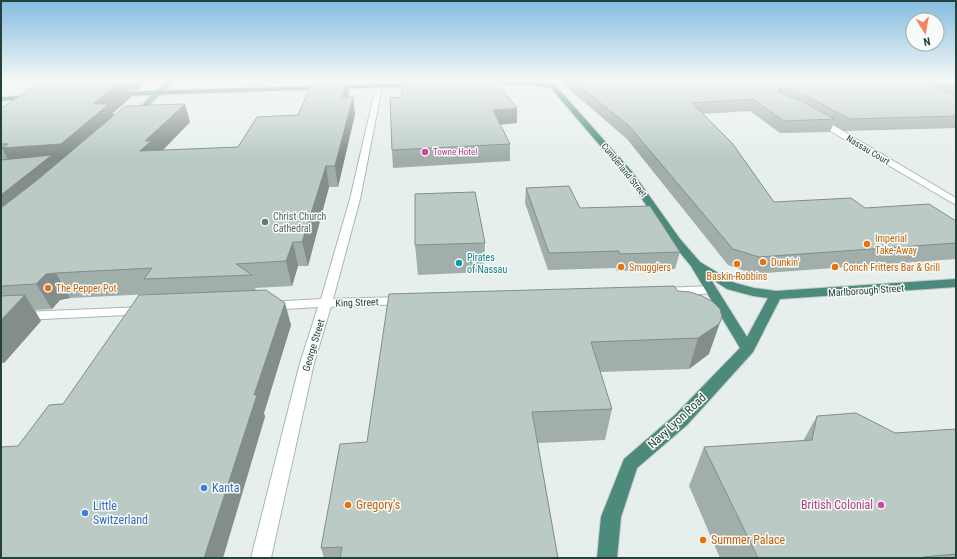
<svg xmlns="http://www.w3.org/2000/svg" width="957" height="559" viewBox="0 0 957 559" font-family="'Roboto Condensed',sans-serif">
  <rect width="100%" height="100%" fill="#e6efeb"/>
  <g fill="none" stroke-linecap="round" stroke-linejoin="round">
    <g stroke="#a8b8b2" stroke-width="2">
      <g id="pedestrian">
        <polygon points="712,286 716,287 718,290 716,293 662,296 658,295 656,292 658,289 662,288"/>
        <polygon points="403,297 407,298 409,301 407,304 326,307 322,306 320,303 322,300 326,299"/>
      </g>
    </g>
    <g stroke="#a8b8b2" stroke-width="2">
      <polygon id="minor" points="815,118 821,118 956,198 956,205 815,122"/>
    </g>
    <g stroke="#a8b8b2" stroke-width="2">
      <g id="tertiary">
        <polygon points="379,85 382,87 360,199 332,303 314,363 271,558 251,558 300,363 318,307 269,310 264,309 263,306 264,303 269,302 321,299 350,199 376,87"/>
        <polygon points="143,307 148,308 149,311 148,314 1,321 1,313"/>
      </g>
    </g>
    <g stroke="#a4bbb3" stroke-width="2">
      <polygon id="secondary" points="150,80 156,80 140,94 136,94 136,92"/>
    </g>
    <g stroke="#c2cac8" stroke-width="2">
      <g id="primary">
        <polygon points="169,80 176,80 135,118 131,118 131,116 156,91"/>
        <polygon points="544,80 550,80 556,86 551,87"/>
      </g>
    </g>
    <g stroke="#c2cac8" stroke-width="2">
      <g id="trunk">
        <path d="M480,80h44l31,5 78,88 47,66 20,23 35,21 19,5 22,3 180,-12v8l-176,12 -27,53 -66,73 -50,43 -16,49 -4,41h-20l4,-41 23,-58 51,-44 65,-67 -49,-82 -19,-23 -45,-66 -76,-89 -27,-4 -46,-1 -1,-1zM710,278l17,11 26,7 15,2 -21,39z"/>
        <polygon points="420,83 422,84 422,86 114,96 111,94 114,92"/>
        <polygon points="32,95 34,96 34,98 1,101 1,97"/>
      </g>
    </g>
    <use href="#pedestrian" fill="#fff" fill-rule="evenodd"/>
    <use href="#minor" fill="#fff" fill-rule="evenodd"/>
    <use href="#tertiary" fill="#fff" fill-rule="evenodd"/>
    <use href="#secondary" fill="#fff" fill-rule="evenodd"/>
    <use href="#primary" fill="#6aa596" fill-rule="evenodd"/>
    <use href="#trunk" fill="#4c8a7c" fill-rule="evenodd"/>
  </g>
  <g fill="#a1aea9">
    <polygon points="56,80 148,80 137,90 128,90 131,97 113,113 114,115 190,122 163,150 238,147 298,115 313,80 347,80 349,94 348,97 355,114 338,187 329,187 308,266 298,266 292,286 255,288 256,290 291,325 264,413 265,417 18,446 63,404 151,294 70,298 60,300 52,309 35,310 41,321 4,363 1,363 1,108 56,81"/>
    <polygon points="563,80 956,80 956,94 951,94 956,96 956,128 844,131 833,125 830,132 780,133 750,111 703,114 774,202 865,208 956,221 956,259 753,274 728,265 627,139 562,83"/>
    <polygon points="390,98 517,123 500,125 510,144 510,161 393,168 392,150"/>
    <polygon points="526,188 580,208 680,252 675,269 617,271 616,268 548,270 525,203"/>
    <polygon points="485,243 484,272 418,275 415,245"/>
    <polygon points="674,286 709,354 689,369 600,372 612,409 605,440 538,443 558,558 324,558 321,548 367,442"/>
    <polygon points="817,416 895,433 956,429 956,558 720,558 689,486 704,447 803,441"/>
  </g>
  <g fill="#838d89">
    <polygon points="122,80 125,80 131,97 113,113 118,124 1,228 1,195 14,171 2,148"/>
    <polygon points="133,80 148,80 137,90"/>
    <polygon points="346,80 347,80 349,94 344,114 342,97"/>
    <polygon points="784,87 780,98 779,88"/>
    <polygon points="353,97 355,114 338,187 335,166"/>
    <polygon points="185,104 190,122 157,156 140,151 145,141"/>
    <polygon points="517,108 517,123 493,125 493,110"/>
    <polygon points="326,166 329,187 308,266 302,242"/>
    <polygon points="293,242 298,266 292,286 286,261"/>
    <polygon points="56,273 70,298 60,300 52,309 36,284 46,274"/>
    <polygon points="25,295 41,321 4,363 1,359 1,320"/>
    <polygon points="285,303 291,325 264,413 265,417 223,558 204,558 254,395"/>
    <polygon points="722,317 709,354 689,369 698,338"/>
  </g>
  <g fill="#bbcac4" stroke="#838d89">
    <polygon points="75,80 122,80 93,104 109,104 61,144 2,148 8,144 1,144 1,108 43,81"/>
    <polygon points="313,80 346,80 342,97 353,97 335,166 326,166 302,242 293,242 286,261 236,264 252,275 144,279 152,268 56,273 46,274 36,284 1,286 1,208 36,181 125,106 185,104 145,141 151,141 140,151 238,147 257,117 298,115"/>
    <polygon points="462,80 494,80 517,108 493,110 510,144 392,150 390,98 401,97 403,81"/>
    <polygon points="572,80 916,80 956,96 956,116 849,119 809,97 784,87 779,88 779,92 803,102 835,119 784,121 753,99 692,103 732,143 774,202 851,198 865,208 929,204 956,221 956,243 759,257 733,249 629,126"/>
    <polygon points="931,80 956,80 956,83 941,84"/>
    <polygon points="52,155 1,195 1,160"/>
    <polygon points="569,186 580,208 650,206 680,252 620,254 619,251 549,253 526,188"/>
    <polygon points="475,192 485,243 415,245 415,194"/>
    <polygon points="674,286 678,291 690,292 702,296 713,302 720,309 722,317 719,324 698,338 591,342 612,409 532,412 558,558 340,558 342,547 321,548 340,444 367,442 389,294"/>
    <polygon points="266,290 285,303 254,395 257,395 204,558 1,558 1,447 18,446 49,405 63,404 139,295"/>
    <polygon points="25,295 1,320 1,296"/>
    <polygon points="856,413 895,433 956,429 956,554 923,557 924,558 758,558 704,447 812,440 817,416"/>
  </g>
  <linearGradient id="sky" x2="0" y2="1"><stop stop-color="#84bce0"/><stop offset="0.51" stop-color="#f4f8f6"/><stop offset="1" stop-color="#f4f8f6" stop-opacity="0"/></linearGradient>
  <rect width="957" height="158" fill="url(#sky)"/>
  <g fill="#d1479c" stroke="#f7fbf9" stroke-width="1.5">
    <circle cx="425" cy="152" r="4"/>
    <circle cx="881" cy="505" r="4"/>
  </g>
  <circle fill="#6b7280" stroke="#f7fbf9" stroke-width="1.5" cx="265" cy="222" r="4"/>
  <g fill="#e8710a" stroke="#f7fbf9" stroke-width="1.5">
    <circle cx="867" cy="244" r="4"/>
    <circle cx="763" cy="262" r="4"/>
    <circle cx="737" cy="264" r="4"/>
    <circle cx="621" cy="267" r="4"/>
    <circle cx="835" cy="267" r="4"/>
    <circle cx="48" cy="288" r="4"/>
    <circle cx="348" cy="505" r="4"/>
    <circle cx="703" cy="540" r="4"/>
  </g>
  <circle fill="#0f9aa8" stroke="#f7fbf9" stroke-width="1.5" cx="459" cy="263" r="4"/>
  <g fill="#3f7fe0" stroke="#f7fbf9" stroke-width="1.5">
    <circle cx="204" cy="488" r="4"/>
    <circle cx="85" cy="513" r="4"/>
  </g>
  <g text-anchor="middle" stroke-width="3" stroke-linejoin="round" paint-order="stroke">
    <g font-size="9" fill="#24423a" stroke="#f7fbf9">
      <text transform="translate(868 150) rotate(31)" y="3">Nassau Court</text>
      <text transform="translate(624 170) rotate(51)" y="3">Cumberland Street</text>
    </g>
    <g font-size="9" fill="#b23c85" stroke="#f7fbf9" text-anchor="start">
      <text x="433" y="155">Towne Hotel</text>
    </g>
    <g font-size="10" fill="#5b616d" stroke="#f7fbf9" text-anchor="start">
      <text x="273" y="220">Christ Church<tspan x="273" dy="12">Cathedral</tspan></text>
    </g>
    <g font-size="10" fill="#c56008" stroke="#f7fbf9" text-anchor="start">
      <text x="875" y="242">Imperial<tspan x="875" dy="12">Take-Away</tspan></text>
      <text x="771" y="266">Dunkin'</text>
      <text x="629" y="271">Smugglers</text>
      <text x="843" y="271">Conch Fritters Bar &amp; Grill</text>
      <text x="737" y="280" text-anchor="middle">Baskin-Robbins</text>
      <text x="56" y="292">The Pepper Pot</text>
    </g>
    <g font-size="10" fill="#0d838f" stroke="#f7fbf9" text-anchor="start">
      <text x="467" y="261">Pirates<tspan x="467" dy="12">of Nassau</tspan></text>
    </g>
    <g font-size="10" fill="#24423a" stroke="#f7fbf9">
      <text transform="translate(866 290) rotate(-4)" y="4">Marlborough Street</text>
      <text transform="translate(357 302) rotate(-2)" y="4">King Street</text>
      <text transform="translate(313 345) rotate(-73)" y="4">George Street</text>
    </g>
    <g font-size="12" fill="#24423a" stroke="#f7fbf9">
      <text transform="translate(677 421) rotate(-43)" y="4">Navy Lyon Road</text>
    </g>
    <g font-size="12" fill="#366cbe" stroke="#f7fbf9" text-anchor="start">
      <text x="212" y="492">Kanta</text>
      <text x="93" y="510">Little<tspan x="93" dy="14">Switzerland</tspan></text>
    </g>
    <g font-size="12" fill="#c56008" stroke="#f7fbf9" text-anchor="start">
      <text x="356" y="509">Gregory’s</text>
      <text x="711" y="544">Summer Palace</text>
    </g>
    <g font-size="12" fill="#b23c85" stroke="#f7fbf9" text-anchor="end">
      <text x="873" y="509">British Colonial</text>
    </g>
  </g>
  <rect width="957" height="559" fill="none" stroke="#24423a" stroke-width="4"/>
  <g transform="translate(925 32) rotate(169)"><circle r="19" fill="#f7fbf9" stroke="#a3b1ad"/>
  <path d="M0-3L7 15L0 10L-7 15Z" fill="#f4845f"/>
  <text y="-6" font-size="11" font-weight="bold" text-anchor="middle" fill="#24423a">N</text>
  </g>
</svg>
